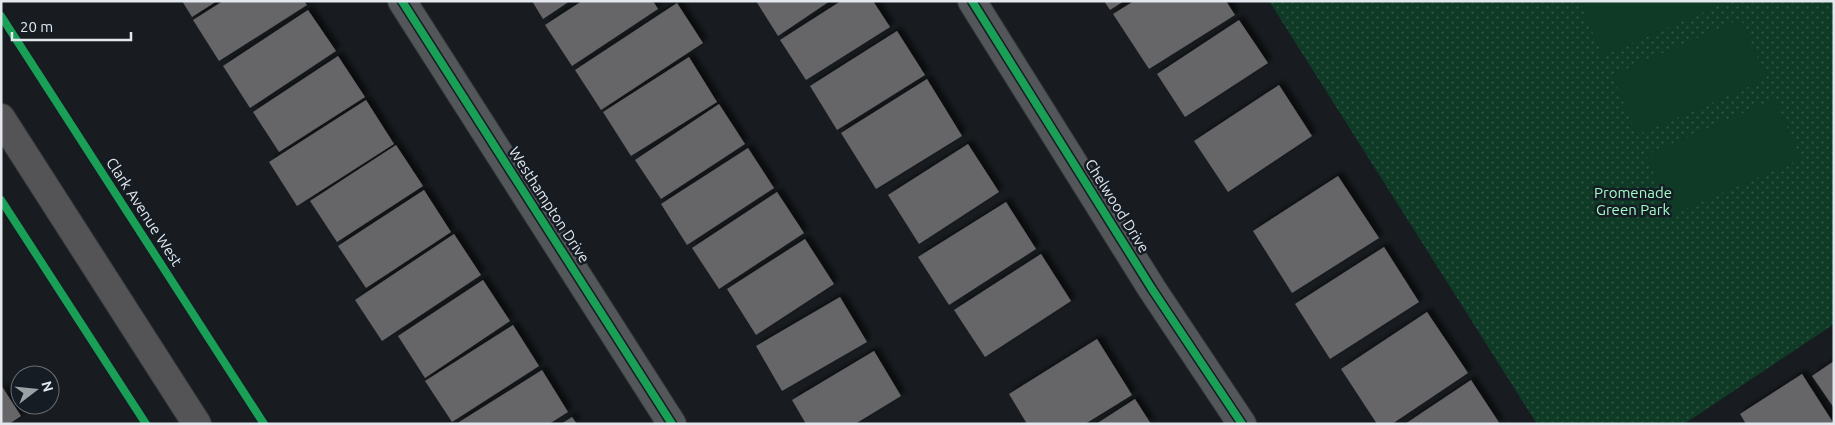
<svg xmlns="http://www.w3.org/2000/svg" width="1835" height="425" viewBox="0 0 1835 425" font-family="Ubuntu,sans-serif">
  <defs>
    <pattern id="park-dots" width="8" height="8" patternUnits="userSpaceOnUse" patternTransform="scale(1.25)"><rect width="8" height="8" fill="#0e3a26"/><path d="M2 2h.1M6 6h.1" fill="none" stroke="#315646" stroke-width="1.8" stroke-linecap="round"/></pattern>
    <filter id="shadow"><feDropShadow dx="4.5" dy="-4.5" stdDeviation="2.5" flood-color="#0009"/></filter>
  </defs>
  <rect width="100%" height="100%" fill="#181c20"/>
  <polygon fill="url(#park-dots)" points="1269,1 1834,1 1834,324 1684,424 1537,424"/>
  <g fill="#0e3a26">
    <polygon points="1579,1 1729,1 1603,56"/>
    <polygon points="1741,19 1767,79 1637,135 1612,75"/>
    <polygon points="1775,99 1801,159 1671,215 1646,155"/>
  </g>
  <g fill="#666568" filter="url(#shadow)">
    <polygon points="182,1 217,1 192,17"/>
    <polygon points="223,1 304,1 307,5 219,61 193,20"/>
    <polygon points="532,1 570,1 543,19"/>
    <polygon points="582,1 653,1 658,9 572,66 545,25"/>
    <polygon points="756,1 830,1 778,36"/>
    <polygon points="841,1 873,1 890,27 806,80 780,40"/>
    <polygon points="1104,1 1124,1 1110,10"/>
    <polygon points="1134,1 1226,1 1235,15 1149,69 1113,14"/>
    <polygon points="677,3 703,43 601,110 575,70"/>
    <polygon points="308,10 336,51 250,108 223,66"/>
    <polygon points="1239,20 1268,63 1185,117 1157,74"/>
    <polygon points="897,31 925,75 837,130 810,86"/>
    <polygon points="338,56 365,97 279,152 253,112"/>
    <polygon points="689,57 717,102 631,156 603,112"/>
    <polygon points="927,79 962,136 876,189 841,133"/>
    <polygon points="1279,85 1312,136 1228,192 1194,141"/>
    <polygon points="366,100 394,144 297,206 269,162"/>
    <polygon points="719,104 745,144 661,199 635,160"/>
    <polygon points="968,144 999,192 919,244 888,195"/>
    <polygon points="396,145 423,186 337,242 310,201"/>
    <polygon points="748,148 774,188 687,245 661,204"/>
    <polygon points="1338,176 1379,238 1292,293 1253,231"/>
    <polygon points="424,190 451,232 366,288 338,246"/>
    <polygon points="777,192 804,233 719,289 692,248"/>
    <polygon points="1006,202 1036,249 949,305 918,257"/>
    <polygon points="454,234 481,275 382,341 355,300"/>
    <polygon points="805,239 834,284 756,335 727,289"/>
    <polygon points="1384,247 1419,302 1330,359 1295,304"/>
    <polygon points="1041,254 1071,301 985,357 954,310"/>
    <polygon points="483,280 510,321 425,378 398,336"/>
    <polygon points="840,297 867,342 782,391 756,346"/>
    <polygon points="1427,312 1468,373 1392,424 1377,424 1341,369"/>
    <polygon points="513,325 539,366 452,422 425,381"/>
    <polygon points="1097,339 1132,395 1085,424 1027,424 1009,394"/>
    <polygon points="874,351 901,396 855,424 806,424 792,400"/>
    <polygon points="1834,361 1834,408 1812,376"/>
    <polygon points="542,370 568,412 549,424 456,424"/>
    <polygon points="1802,374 1834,424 1746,424 1740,414"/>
    <polygon points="1471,380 1500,424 1405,424"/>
    <polygon points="1,385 21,416 9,424 1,424"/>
    <polygon points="1135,399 1151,424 1096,424"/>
    <polygon points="572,417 577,424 561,424"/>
  </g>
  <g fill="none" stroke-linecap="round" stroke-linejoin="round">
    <g stroke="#34383b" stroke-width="30">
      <g id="street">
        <polyline points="402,1 672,424"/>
        <polyline points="972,1 1152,289 1242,424"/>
      </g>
    </g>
    <g stroke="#34383b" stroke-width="30">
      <polyline id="secondary" points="1,118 197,424"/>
    </g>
    <use href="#street" stroke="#54575a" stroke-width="28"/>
    <use href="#secondary" stroke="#545457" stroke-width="28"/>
    <g stroke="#151c23" stroke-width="11">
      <g id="cycleway">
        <polyline points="402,1 672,424"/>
        <polyline points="972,1 1152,289 1242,424"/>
        <polyline points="1,16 264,424"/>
        <polyline points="1,200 146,424"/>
      </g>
    </g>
    <use href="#cycleway" stroke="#1a9f57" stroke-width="8"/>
  </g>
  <g text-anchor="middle" stroke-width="5" stroke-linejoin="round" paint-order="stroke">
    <g font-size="15" fill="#a2fbc8" stroke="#151c23">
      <text x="1633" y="198">Promenade<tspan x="1633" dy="17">Green Park</tspan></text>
    </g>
    <g font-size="15" fill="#e3e8ee" stroke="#151c23">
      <text transform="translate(549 205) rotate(57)" y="5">Westhampton Drive</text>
      <text transform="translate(1117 206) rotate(58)" y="5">Chelwood Drive</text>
      <text transform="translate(144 212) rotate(57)" y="5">Clark Avenue West</text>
    </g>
  </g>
  <rect width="1835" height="425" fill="none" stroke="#e3e8ee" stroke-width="5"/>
  <g transform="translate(35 390) rotate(74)"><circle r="24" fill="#151c23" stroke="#676e74"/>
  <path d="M0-4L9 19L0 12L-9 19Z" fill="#9ca1a6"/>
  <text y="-8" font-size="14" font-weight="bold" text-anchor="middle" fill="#e3e8ee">N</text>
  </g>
  <path d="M12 32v8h119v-8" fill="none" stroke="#e3e8ee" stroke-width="2.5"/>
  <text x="20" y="32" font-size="15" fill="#e3e8ee" stroke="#151c23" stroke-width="4" paint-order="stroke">20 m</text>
</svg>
